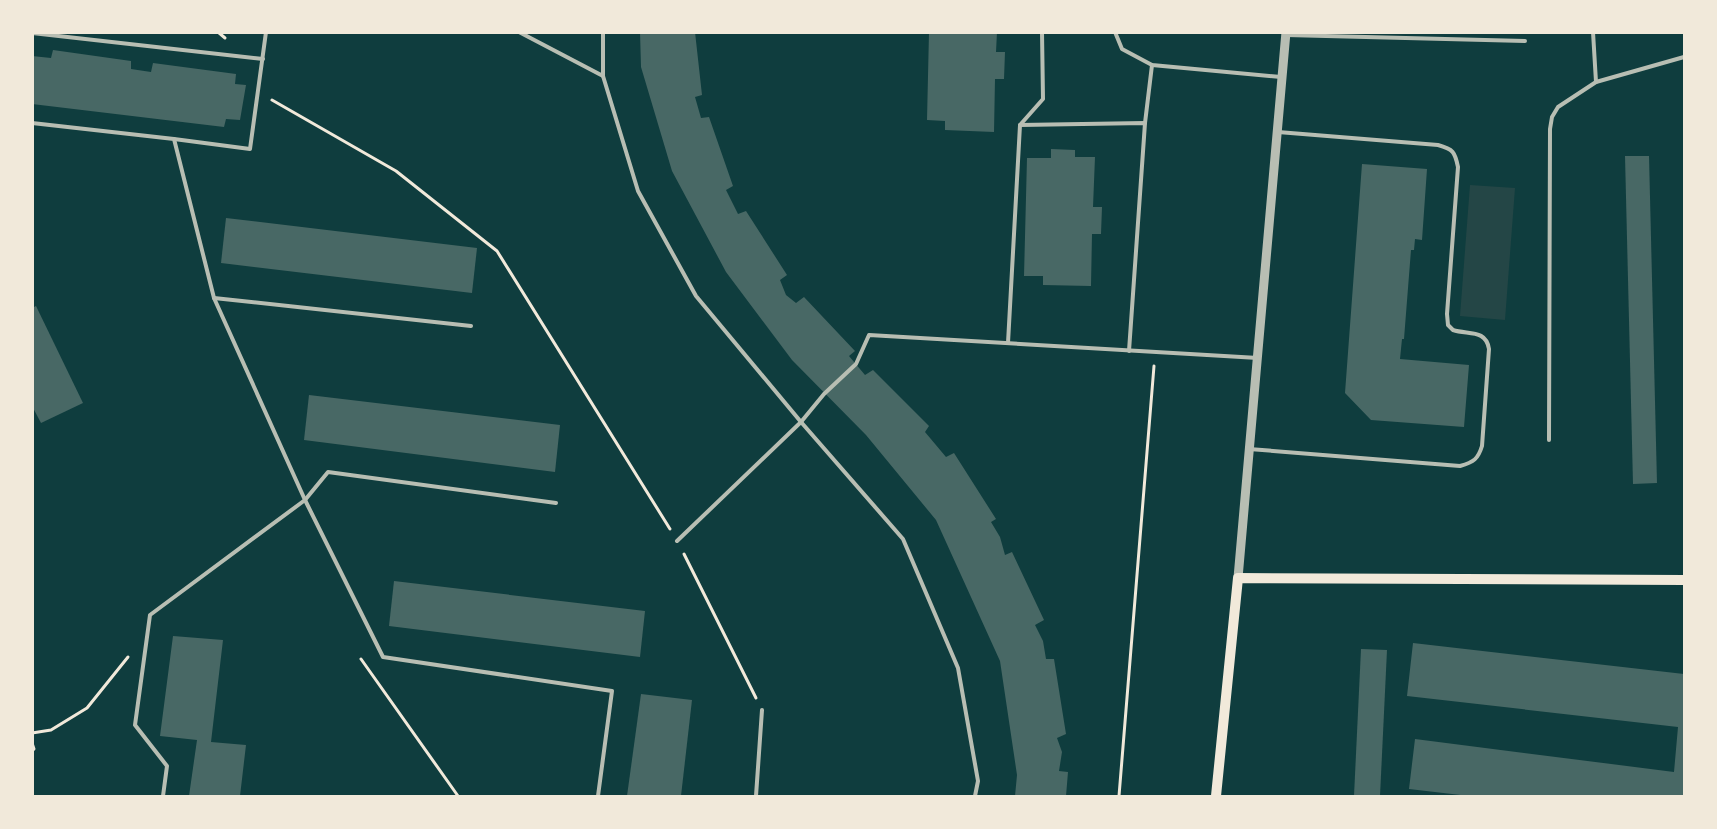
<svg xmlns="http://www.w3.org/2000/svg" width="1717" height="829" viewBox="0 0 1717 829" font-family="Helvetica,sans-serif">
  <rect width="100%" height="100%" fill="#0f3d3e"/>
  <polygon fill="#244646" points="1470,185 1515,188 1505,320 1460,316"/>
  <g fill="#486865">
    <polygon points="640,32 695,32 702,95 695,97 701,118 709,117 733,186 726,190 738,214 746,211 787,275 780,280 786,295 796,303 804,297 855,351 849,356 865,375 873,370 929,426 925,432 946,457 954,453 996,519 991,522 1000,537 1005,555 1012,552 1044,620 1035,625 1043,641 1046,659 1054,659 1066,734 1057,738 1062,752 1059,771 1068,772 1066,796 1015,796 1017,775 1000,661 936,520 866,435 792,360 726,272 672,171 641,67"/>
    <polygon points="929,32 997,32 996,52 1005,52 1004,79 995,79 994,132 945,130 945,121 927,120"/>
    <polygon points="53,50 131,61 131,69 151,72 153,63 236,74 235,84 246,85 240,120 226,119 224,127 32,104 32,56 51,58"/>
    <polygon points="1051,149 1075,150 1075,157 1095,157 1093,207 1102,207 1101,234 1092,234 1091,286 1043,285 1043,276 1024,276 1027,158 1051,158"/>
    <polygon points="1625,156 1649,156 1657,483 1633,484"/>
    <polygon points="1362,164 1427,169 1422,240 1415,239 1414,250 1411,250 1404,339 1402,339 1400,359 1469,365 1464,427 1371,420 1345,393"/>
    <polygon points="226,218 477,248 472,293 221,263"/>
    <polygon points="36,306 83,403 41,423 32,406 32,308"/>
    <polygon points="309,395 560,425 555,472 304,440"/>
    <polygon points="394,581 645,611 640,657 389,626"/>
    <polygon points="173,636 223,640 211,742 246,745 240,796 189,796 197,740 160,736"/>
    <polygon points="1413,643 1684,674 1684,796 1469,796 1409,789 1415,739 1674,772 1678,727 1407,696"/>
    <polygon points="1361,649 1387,650 1380,796 1354,796"/>
    <polygon points="641,694 692,700 681,796 627,796"/>
  </g>
  <g fill="none" stroke-linecap="round" stroke-linejoin="round">
    <g stroke="#f1e9da" stroke-width="3">
      <polyline points="218,32 225,38"/>
      <polyline points="272,100 396,171 497,251 670,529"/>
      <polyline points="684,554 756,698"/>
      <polyline points="361,659 458,796"/>
      <polyline points="32,733 51,730 87,708 128,657"/>
      <polyline points="32,743 34,749 32,751"/>
      <polyline points="1119,796 1154,366"/>
    </g>
    <g stroke="#b8beb3" stroke-width="4">
      <polyline points="519,32 603,76"/>
      <polyline points="603,32 603,76 638,191 696,296 801,422 903,539 958,668 978,781 975,796"/>
      <polyline points="1115,32 1122,49 1152,65 1281,77"/>
      <polyline points="32,33 263,59"/>
      <polyline points="1286,35 1525,41"/>
      <polyline points="1596,82 1684,57"/>
      <polyline points="32,123 174,139 214,298 305,500 383,657 612,691 598,796"/>
      <polyline points="1145,123 1152,65"/>
      <polyline points="1020,125 1145,123 1129,351"/>
      <polyline points="174,139 250,149 266,32"/>
      <polyline points="214,298 471,326"/>
      <polyline points="1008,343 1020,125 1043,99 1042,32"/>
      <polyline points="1549,440 1550,129 1552,117 1558,107 1596,82 1593,32"/>
      <path d="M1249,449l211,17c14,-4 18,-7 22,-20l7,-97c-3,-20 -21,-14 -36,-19l-5,-5 -1,-11 11,-147c-3,-15 -5,-18 -20,-22l-160,-13"/>
      <polyline points="677,541 801,422 824,394 856,364 869,335 1258,358"/>
      <polyline points="163,796 167,766 135,725 150,615 305,500 328,472 556,503"/>
      <polyline points="756,796 762,710"/>
    </g>
    <polyline stroke="#b8beb3" stroke-width="9" points="1238,578 1286,32"/>
    <polyline stroke="#f1e9da" stroke-width="10" points="1216,796 1238,578 1684,580"/>
  </g>
  <rect width="1717" height="829" fill="none" stroke="#f1e9da" stroke-width="68"/>
</svg>
